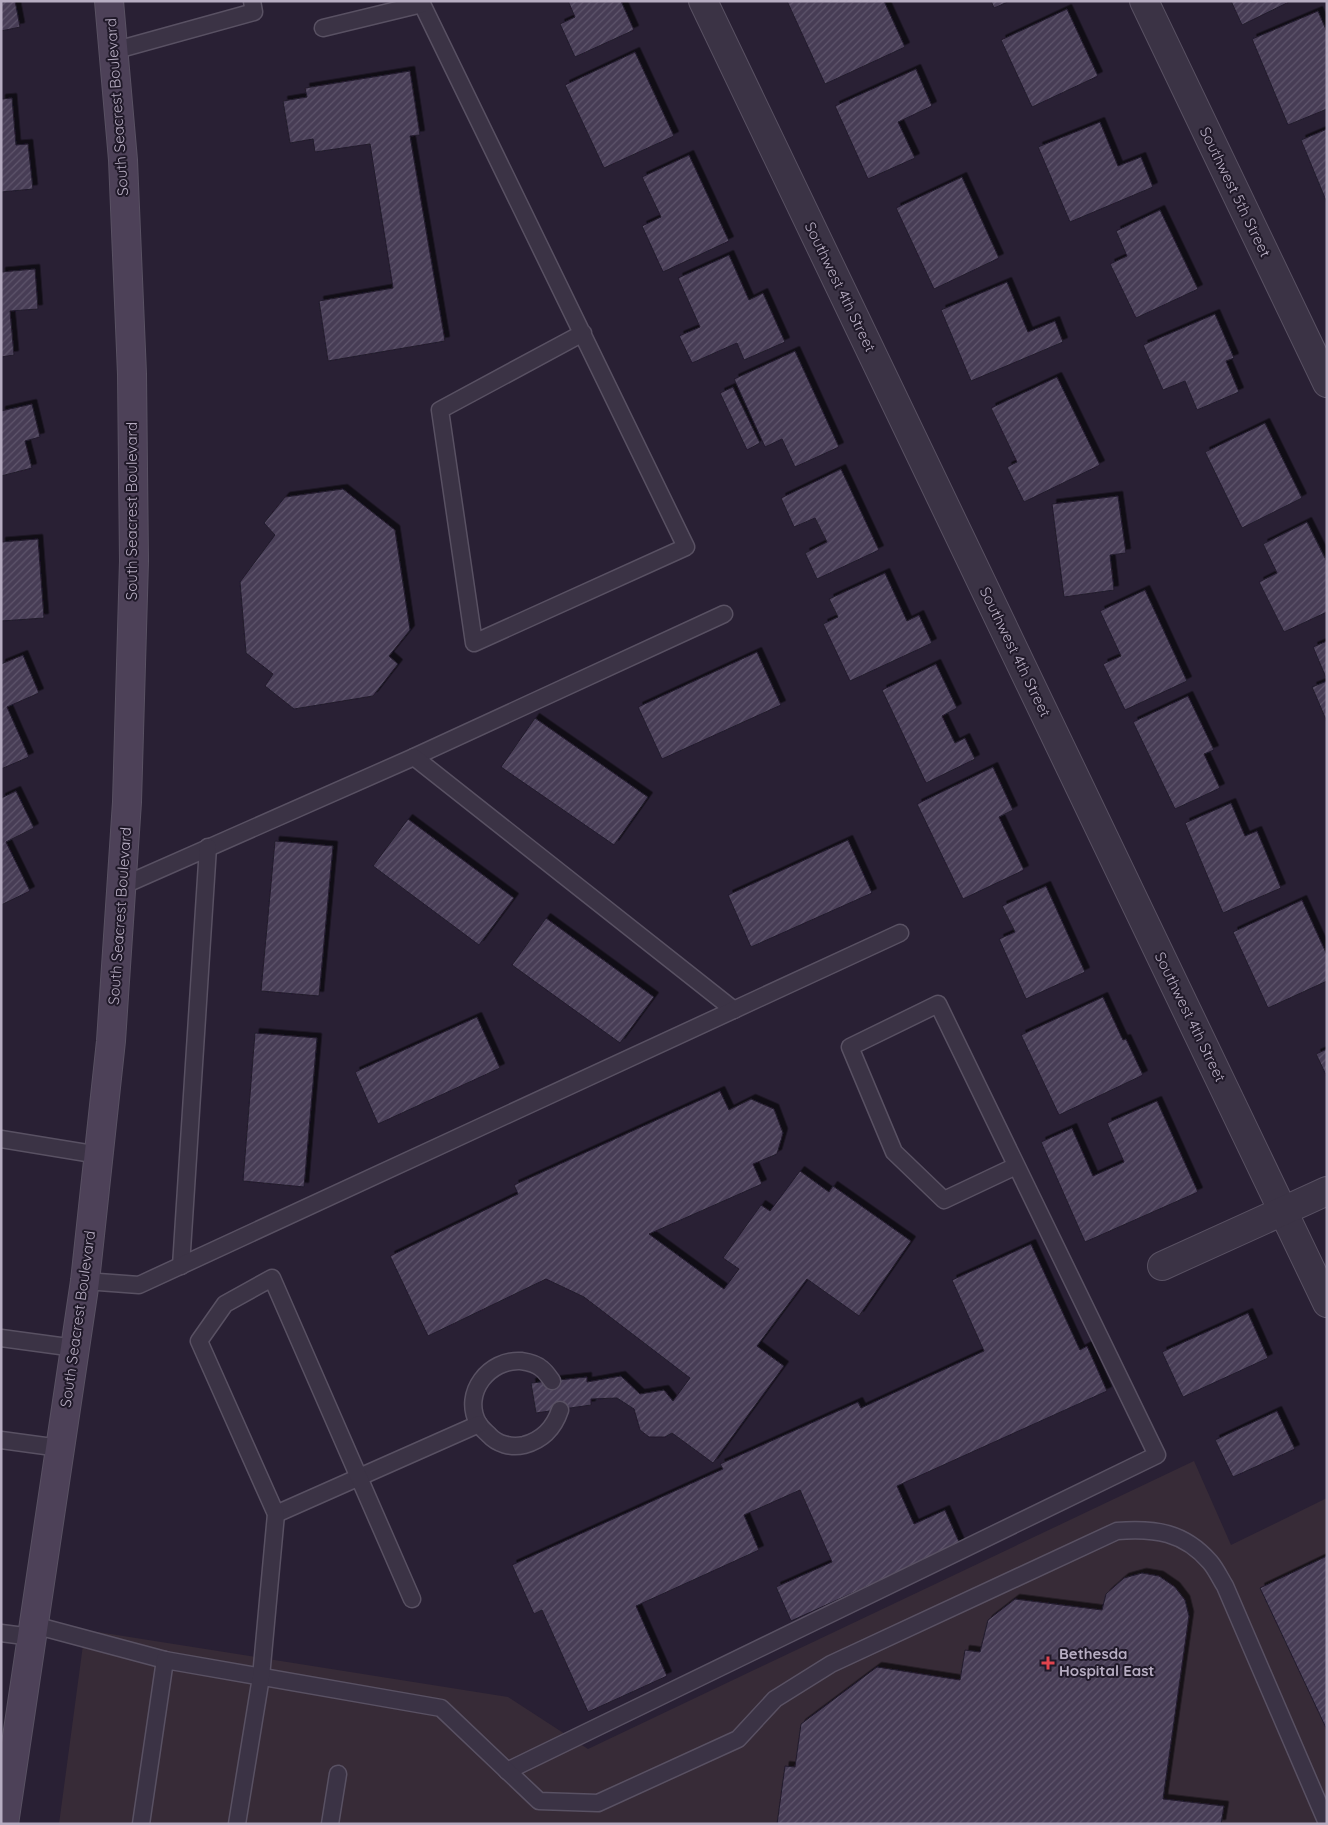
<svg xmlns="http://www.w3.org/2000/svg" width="1328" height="1825" viewBox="0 0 1328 1825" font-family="Quicksand,sans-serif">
  <defs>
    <pattern id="building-hatch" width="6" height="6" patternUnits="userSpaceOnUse" patternTransform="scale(1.25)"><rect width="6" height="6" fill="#473c55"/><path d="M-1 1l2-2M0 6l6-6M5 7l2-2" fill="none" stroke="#5f566c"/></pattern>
    <filter id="shadow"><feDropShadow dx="4.5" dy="-4.5" stdDeviation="0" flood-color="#0009"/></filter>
  </defs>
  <rect width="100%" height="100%" fill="#292034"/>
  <polygon fill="#372b37" points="1194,1461 1231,1545 1327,1498 1327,1824 59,1824 85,1630 508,1697 588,1749"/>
  <g fill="url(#building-hatch)" stroke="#221b2c" filter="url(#shadow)">
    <polygon points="1,1 15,1 20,27 1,31"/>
    <polygon points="568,1 621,1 634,30 575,57 560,24 575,17"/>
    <polygon points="787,1 884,1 905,47 825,84"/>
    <polygon points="991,1 1010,1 994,8"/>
    <polygon points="1231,1 1291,1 1242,25"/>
    <polygon points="1067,9 1098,76 1032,107 1001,40"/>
    <polygon points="1318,11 1327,32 1327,109 1288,125 1252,39"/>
    <polygon points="635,52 674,136 604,168 565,85"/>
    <polygon points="916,69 932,106 898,122 915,158 868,179 835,106"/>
    <polygon points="410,71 420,135 410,136 445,341 328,361 319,301 393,288 370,144 315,152 313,139 290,143 283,101 307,97 305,88"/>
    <polygon points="12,98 16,145 28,144 33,189 1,192 1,99"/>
    <polygon points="1100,122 1118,166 1141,157 1153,187 1070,222 1038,147"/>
    <polygon points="1327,129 1327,203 1301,140"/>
    <polygon points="689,155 729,241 663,272 642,226 661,217 642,177"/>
    <polygon points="962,177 999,258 934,289 896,208"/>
    <polygon points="1160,210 1198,289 1136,318 1110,264 1127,256 1116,231"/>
    <polygon points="729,255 749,300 763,293 785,342 744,360 737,343 692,363 679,336 700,327 678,278"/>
    <polygon points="35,269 38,309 10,311 14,355 1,357 1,272"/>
    <polygon points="1007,282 1028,332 1055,321 1063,342 971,381 941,310"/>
    <polygon points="1215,314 1234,358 1226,361 1239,392 1197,410 1185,381 1163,390 1143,345"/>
    <polygon points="795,351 839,447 795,467 782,439 765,447 734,379"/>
    <polygon points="1057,377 1100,465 1024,502 1007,467 1017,462 991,408"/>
    <polygon points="733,387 760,443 747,450 720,393"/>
    <polygon points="32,404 40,437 25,441 32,468 1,476 1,411"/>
    <polygon points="1265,423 1302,498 1242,528 1205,452"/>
    <polygon points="841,469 879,550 817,579 805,553 827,542 815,518 794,527 781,498"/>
    <polygon points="343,489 395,530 410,630 389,656 398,664 373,696 294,709 265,686 273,674 246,653 240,582 275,535 264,523 285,497"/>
    <polygon points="1118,496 1126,553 1110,555 1114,590 1064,597 1052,504"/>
    <polygon points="1307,522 1327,562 1327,612 1284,632 1259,582 1277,573 1263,544"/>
    <polygon points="38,539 44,618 1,621 1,542"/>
    <polygon points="885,573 907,621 919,615 932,643 850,681 823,624 838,617 829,599"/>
    <polygon points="1145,590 1187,681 1125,710 1103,664 1121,656 1100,611"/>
    <polygon points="1327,641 1327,680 1313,647"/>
    <polygon points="757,652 781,705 662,759 638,707"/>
    <polygon points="23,655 39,693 7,707 29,757 1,769 1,664"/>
    <polygon points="936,664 957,708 942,716 955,743 965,738 975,759 926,783 882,690"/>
    <polygon points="1327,681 1327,722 1312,687"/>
    <polygon points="1188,696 1214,750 1204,754 1220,788 1175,809 1133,722"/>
    <polygon points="535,718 648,797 614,845 501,767"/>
    <polygon points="993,767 1013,810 999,817 1024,870 963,899 917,804"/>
    <polygon points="16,791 34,828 6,842 30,891 1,905 1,798"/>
    <polygon points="1231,803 1245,836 1257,831 1281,888 1223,913 1185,823"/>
    <polygon points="408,819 514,898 479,945 373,866"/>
    <polygon points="848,840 872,893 751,947 728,895"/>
    <polygon points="275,841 333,846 319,996 261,991"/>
    <polygon points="1046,886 1085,972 1026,999 999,939 1015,932 1002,906"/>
    <polygon points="1302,900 1327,955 1327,981 1268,1008 1233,932"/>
    <polygon points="546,918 654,997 620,1043 512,965"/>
    <polygon points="1103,997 1123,1040 1126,1039 1143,1075 1059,1115 1021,1035"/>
    <polygon points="477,1017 500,1068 378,1124 355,1072"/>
    <polygon points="255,1033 317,1038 304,1187 243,1181"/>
    <polygon points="1327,1049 1327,1077 1316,1054"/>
    <polygon points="720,1091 729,1110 751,1099 774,1109 783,1133 777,1154 753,1164 762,1184 649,1234 724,1289 739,1269 723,1258 761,1205 770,1211 800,1171 829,1192 833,1186 911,1241 859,1316 807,1279 757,1346 784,1366 713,1463 672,1433 665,1437 649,1437 640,1430 634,1409 617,1398 591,1399 591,1405 536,1413 531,1383 587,1377 587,1382 621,1376 640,1394 664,1390 673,1401 690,1378 584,1297 546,1279 428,1336 390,1256 518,1194 514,1185"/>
    <polygon points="1157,1101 1198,1192 1085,1242 1041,1142 1072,1128 1093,1176 1124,1162 1107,1123"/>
    <polygon points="1031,1244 1080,1350 1087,1346 1107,1391 897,1486 914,1524 945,1510 960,1544 791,1621 776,1587 832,1562 800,1490 744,1515 759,1550 636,1606 667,1676 588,1712 542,1610 534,1614 512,1565 723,1469 720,1464 858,1402 861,1408 984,1351 952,1280"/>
    <polygon points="1248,1313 1268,1358 1183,1397 1162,1352"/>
    <polygon points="1277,1411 1295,1449 1233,1477 1215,1440"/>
    <polygon points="1327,1556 1327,1730 1260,1588"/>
    <polygon points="1142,1573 1159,1576 1175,1587 1185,1600 1189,1616 1163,1799 1224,1806 1221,1824 777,1824 785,1766 795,1767 801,1724 877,1667 960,1680 965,1650 980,1652 988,1620 1015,1599 1102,1610 1106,1594 1124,1578"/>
  </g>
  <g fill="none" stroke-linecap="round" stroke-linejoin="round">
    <g stroke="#595163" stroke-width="19">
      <g id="lane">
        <polyline points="422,4 686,547 474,643 440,410 583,333"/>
        <polyline points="323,28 422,4 421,1"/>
        <polyline points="113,51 254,12 252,1"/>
        <polyline points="414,757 724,614"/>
        <polyline points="122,886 414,757 734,1010"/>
        <polyline points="1,1139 99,1155"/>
        <polyline points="181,1266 208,847"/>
        <polyline points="85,1281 139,1285 900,933"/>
        <polyline points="1,1338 75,1348"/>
        <path d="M552,1381c-3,-4 -6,-9 -10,-12 -5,-5 -14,-7 -21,-8 -32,-2 -59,32 -43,62 3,5 7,8 11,12 8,9 22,13 35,10 19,-5 30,-17 36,-35"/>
        <polyline points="1,1440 60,1448"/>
        <polyline points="276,1514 479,1424"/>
        <polyline points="34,1625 165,1660"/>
        <polyline points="1,1633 32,1637"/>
        <polyline points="507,1771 1157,1455 938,1004 850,1047 894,1152 944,1200 1016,1166"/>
        <path d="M141,1824l24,-164 276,48 98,93 59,2 140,-64 37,-40 56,-35 286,-133c38,-3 67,1 93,31 6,7 10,16 15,24l102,237"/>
        <polyline points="237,1824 261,1677 276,1514 199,1341 225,1304 272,1278 412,1599"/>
        <polyline points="330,1824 338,1774"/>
      </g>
    </g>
    <g stroke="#595163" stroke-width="30">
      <g id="street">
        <polyline points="703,1 1327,1303"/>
        <polyline points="1144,1 1327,383"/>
        <polyline points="1162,1266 1327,1191"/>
      </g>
    </g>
    <g stroke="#595163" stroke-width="30">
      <polyline id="secondary" points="4,1824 85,1281 111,1041 127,802 134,561 132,374 123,160 109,1"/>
    </g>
    <use href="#lane" stroke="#3b3345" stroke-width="16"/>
    <use href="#street" stroke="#3b3345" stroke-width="28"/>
    <use href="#secondary" stroke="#4d4158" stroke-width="28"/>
  </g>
  <path fill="#e0444e" stroke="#201929" stroke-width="2" d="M1045.5 1655.5h5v5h5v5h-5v5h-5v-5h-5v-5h5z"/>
  <g text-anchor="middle" stroke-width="4" stroke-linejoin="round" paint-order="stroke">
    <g font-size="15" fill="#b7adc2" stroke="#201929">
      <text transform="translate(117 107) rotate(-94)" y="5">South Seacrest Boulevard</text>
      <text transform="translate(1235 192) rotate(64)" y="5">Southwest 5th Street</text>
      <text transform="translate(840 287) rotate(64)" y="5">Southwest 4th Street</text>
      <text transform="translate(132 511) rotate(-90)" y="5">South Seacrest Boulevard</text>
      <text transform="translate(1015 652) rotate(64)" y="5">Southwest 4th Street</text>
      <text transform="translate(120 916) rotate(-86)" y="5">South Seacrest Boulevard</text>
      <text transform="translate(1190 1017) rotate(64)" y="5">Southwest 4th Street</text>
      <text transform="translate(78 1319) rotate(-82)" y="5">South Seacrest Boulevard</text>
    </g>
    <g font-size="15" font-weight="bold" fill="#b7adc2" stroke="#201929" text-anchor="start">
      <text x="1059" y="1659">Bethesda<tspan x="1059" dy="17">Hospital East</tspan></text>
    </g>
  </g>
  <rect width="1328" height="1825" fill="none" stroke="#b7adc2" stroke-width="5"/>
</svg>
